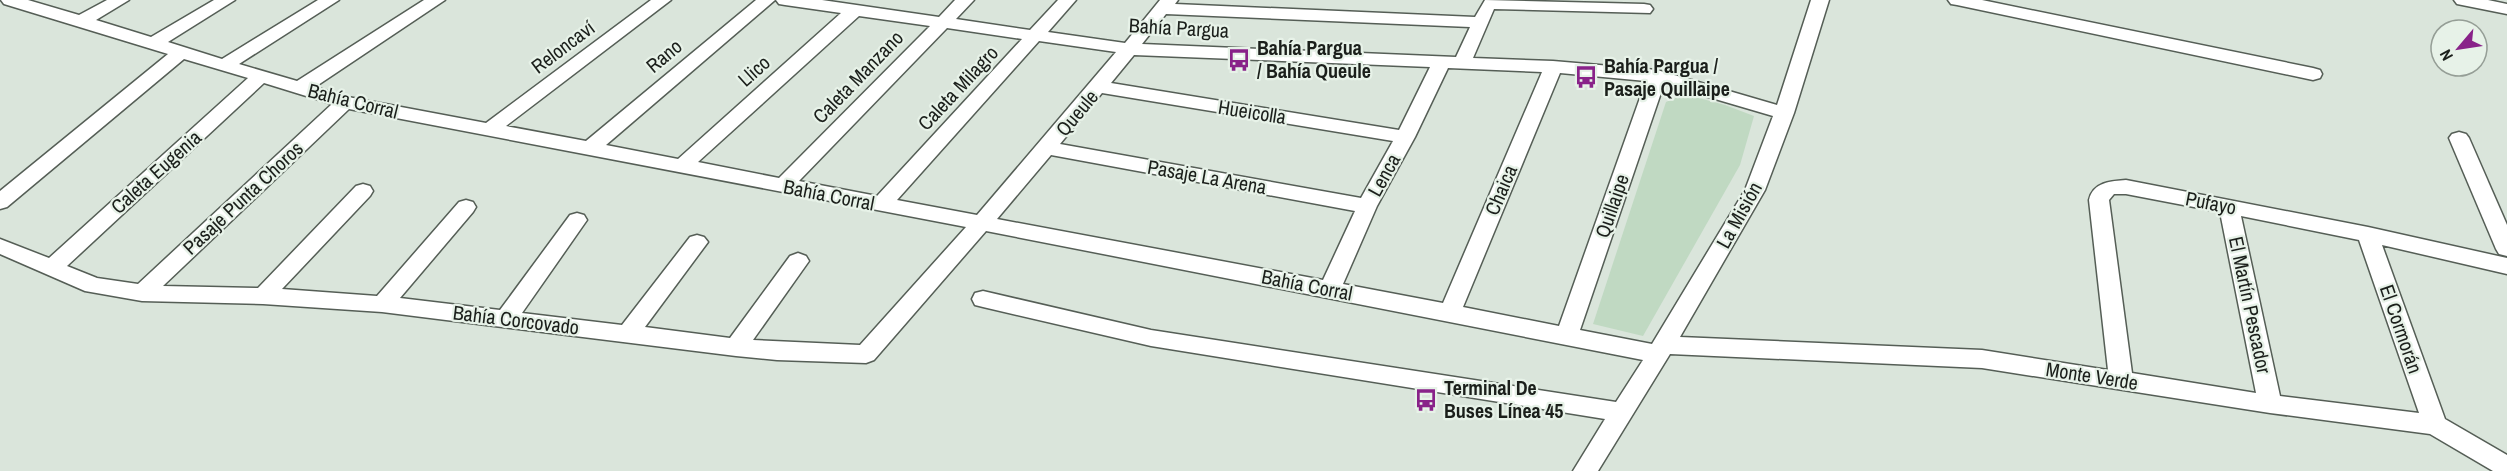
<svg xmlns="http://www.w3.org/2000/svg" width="2507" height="471" viewBox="0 0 2507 471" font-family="'Archivo Narrow',sans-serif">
  <rect width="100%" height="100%" fill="#dae5db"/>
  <polygon fill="#c0d9c2" points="1684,94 1725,105 1754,116 1740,165 1643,336 1593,324 1666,102"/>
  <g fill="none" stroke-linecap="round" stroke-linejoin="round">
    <g stroke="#555e56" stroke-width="3">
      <g id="minor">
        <path d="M1,0h27l51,15 28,-15h22l-33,20 55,17 63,-37h21l-67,42 54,17 96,-59h21l-100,64 58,17 127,-81h21l-130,87 33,10 138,26 165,-123h20l-165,126 80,15 170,-141h19l-169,145 72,14 163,-146 -56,-8 -6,-1 -3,-4h46l117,17 16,-17h19l-18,19 74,11 28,-30h18l-28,32 77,11 35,-43h18l-3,4 300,13 10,-17 159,4 6,1 3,4 -3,4 -156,-4 -21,49 80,3 104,9 120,35 34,-105h18l-35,113 -29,77 -85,147 302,13 126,20 -19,-170c4,-18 22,-19 37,-20l242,47 139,31v16l-125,-29 63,174 62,36v16h-14l-63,-37 -160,-21 -288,-45 -312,-14 -72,117h-25l32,-52 -454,-73 -168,-39 -8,-2 -3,-6 3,-6 8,-2 168,39 465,72 27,-42 -657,-129 -112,129 -8,3 -89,-3 -41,-4 -354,-44 -119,-8 -121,-3 -57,-10 -85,-37v-15l49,19 199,-180 -64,-19 -177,148 -7,2v-18l168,-137 -164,-50zM1166,14l304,13 -14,30 -314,-13zM859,16l71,10 -151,152 -81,-16zM947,28l75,11 -145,157 -78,-15zM1039,41l77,11 -139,163 -80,-15zM1134,55l296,12 -31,63 -288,-47zM1448,68l94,4 -99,231 -100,-19 34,-78 38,-69zM1560,73l86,8 -87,245 -96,-19zM264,83l68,21 -194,180 -41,-6 -30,-12zM1664,84l109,32 -28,74 -93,154 -72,-14zM1102,93l291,48 -32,57 -301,-54zM349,109l617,118 -106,118 -107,-5 56,-79 -3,-5 -8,-3 -8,3 -60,82 -85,-11 63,-85 -4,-5 -7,-2 -7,2 -68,88 -100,-12 65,-93 -3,-5 -7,-2 -7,2 -70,95 -100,-12 73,-86 3,-5 -3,-5 -7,-2 -7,2 -82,94 -95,-7 88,-93 3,-5 -3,-5 -7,-2 -7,2 -98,102 -95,-2zM1051,155l304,56 -32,69 -326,-61zM2114,194h12l94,18 36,181 -124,-20 -23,-173zM2241,216l118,24 60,173 -139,-17z"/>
        <polygon points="1948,0 1982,0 2313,68 2320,70 2322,74 2320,78 2313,80 1957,5 1951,4"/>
        <polygon points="2454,0 2488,0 2507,4 2507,14 2457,4"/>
        <polygon points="2459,132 2466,134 2469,138 2507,225 2507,256 2499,254 2496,249 2449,138 2452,134"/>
      </g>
    </g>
    <use href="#minor" fill="#fff" fill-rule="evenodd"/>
  </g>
  <defs>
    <g id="bus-bare" transform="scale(1.8)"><path d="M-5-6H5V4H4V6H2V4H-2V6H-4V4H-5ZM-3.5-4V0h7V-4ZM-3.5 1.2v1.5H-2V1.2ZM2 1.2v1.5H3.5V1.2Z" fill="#892289" stroke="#e7f2e8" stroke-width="2.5" paint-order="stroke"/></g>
  </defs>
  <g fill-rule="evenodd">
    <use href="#bus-bare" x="1239" y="60"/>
    <use href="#bus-bare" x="1586" y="77"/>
    <use href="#bus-bare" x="1426" y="400"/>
  </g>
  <g text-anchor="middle" stroke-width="4.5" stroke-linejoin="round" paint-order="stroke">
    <g font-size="20" fill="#1b1f1b" stroke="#e7f2e8">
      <text transform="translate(1179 28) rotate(3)" y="7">Bahía Pargua</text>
      <text transform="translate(563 47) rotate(-37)" y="7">Reloncaví</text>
      <text transform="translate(664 56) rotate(-40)" y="7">Rano</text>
      <text transform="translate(754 71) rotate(-42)" y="7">Llico</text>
      <text transform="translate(858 77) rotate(-46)" y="7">Caleta Manzano</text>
      <text transform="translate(958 88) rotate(-47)" y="7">Caleta Milagro</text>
      <text transform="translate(353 101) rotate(14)" y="7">Bahía Corral</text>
      <text transform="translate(1252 112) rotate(9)" y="7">Hueicolla</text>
      <text transform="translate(1077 113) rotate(-50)" y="7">Queule</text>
      <text transform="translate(156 172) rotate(-42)" y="7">Caleta Eugenia</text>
      <text transform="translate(1384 175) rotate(-61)" y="7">Lenca</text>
      <text transform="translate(1207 177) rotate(10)" y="7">Pasaje La Arena</text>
      <text transform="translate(1501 190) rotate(-67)" y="7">Chaica</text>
      <text transform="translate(829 195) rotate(11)" y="7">Bahía Corral</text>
      <text transform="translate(243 198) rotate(-43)" y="7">Pasaje Punta Choros</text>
      <text transform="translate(2211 203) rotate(11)" y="7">Pufayo</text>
      <text transform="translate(1612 206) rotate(-71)" y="7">Quillaipe</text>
      <text transform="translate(1739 215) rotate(-61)" y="7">La Misión</text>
      <text transform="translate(1307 285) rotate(11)" y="7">Bahía Corral</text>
      <text transform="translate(2250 305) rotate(78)" y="7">El Martín Pescador</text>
      <text transform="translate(516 320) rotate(7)" y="7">Bahía Corcovado</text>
      <text transform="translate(2401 329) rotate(71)" y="7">El Cormorán</text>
      <text transform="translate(2092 376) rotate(9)" y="7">Monte Verde</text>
    </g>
    <g font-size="20" font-weight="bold" fill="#1b1f1b" stroke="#e7f2e8" text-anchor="start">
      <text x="1257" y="55">Bahía Pargua<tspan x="1257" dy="23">/ Bahía Queule</tspan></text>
      <text x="1604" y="73">Bahía Pargua /<tspan x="1604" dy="23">Pasaje Quillaipe</tspan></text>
      <text x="1444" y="395">Terminal De<tspan x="1444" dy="23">Buses Línea 45</tspan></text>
    </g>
  </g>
  <g transform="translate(2459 48) rotate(241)"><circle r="28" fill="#e7f2e8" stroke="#959e96" stroke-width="1.5"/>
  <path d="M0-4.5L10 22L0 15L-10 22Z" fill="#892289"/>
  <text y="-9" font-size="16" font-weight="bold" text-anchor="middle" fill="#1b1f1b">N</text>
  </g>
</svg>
